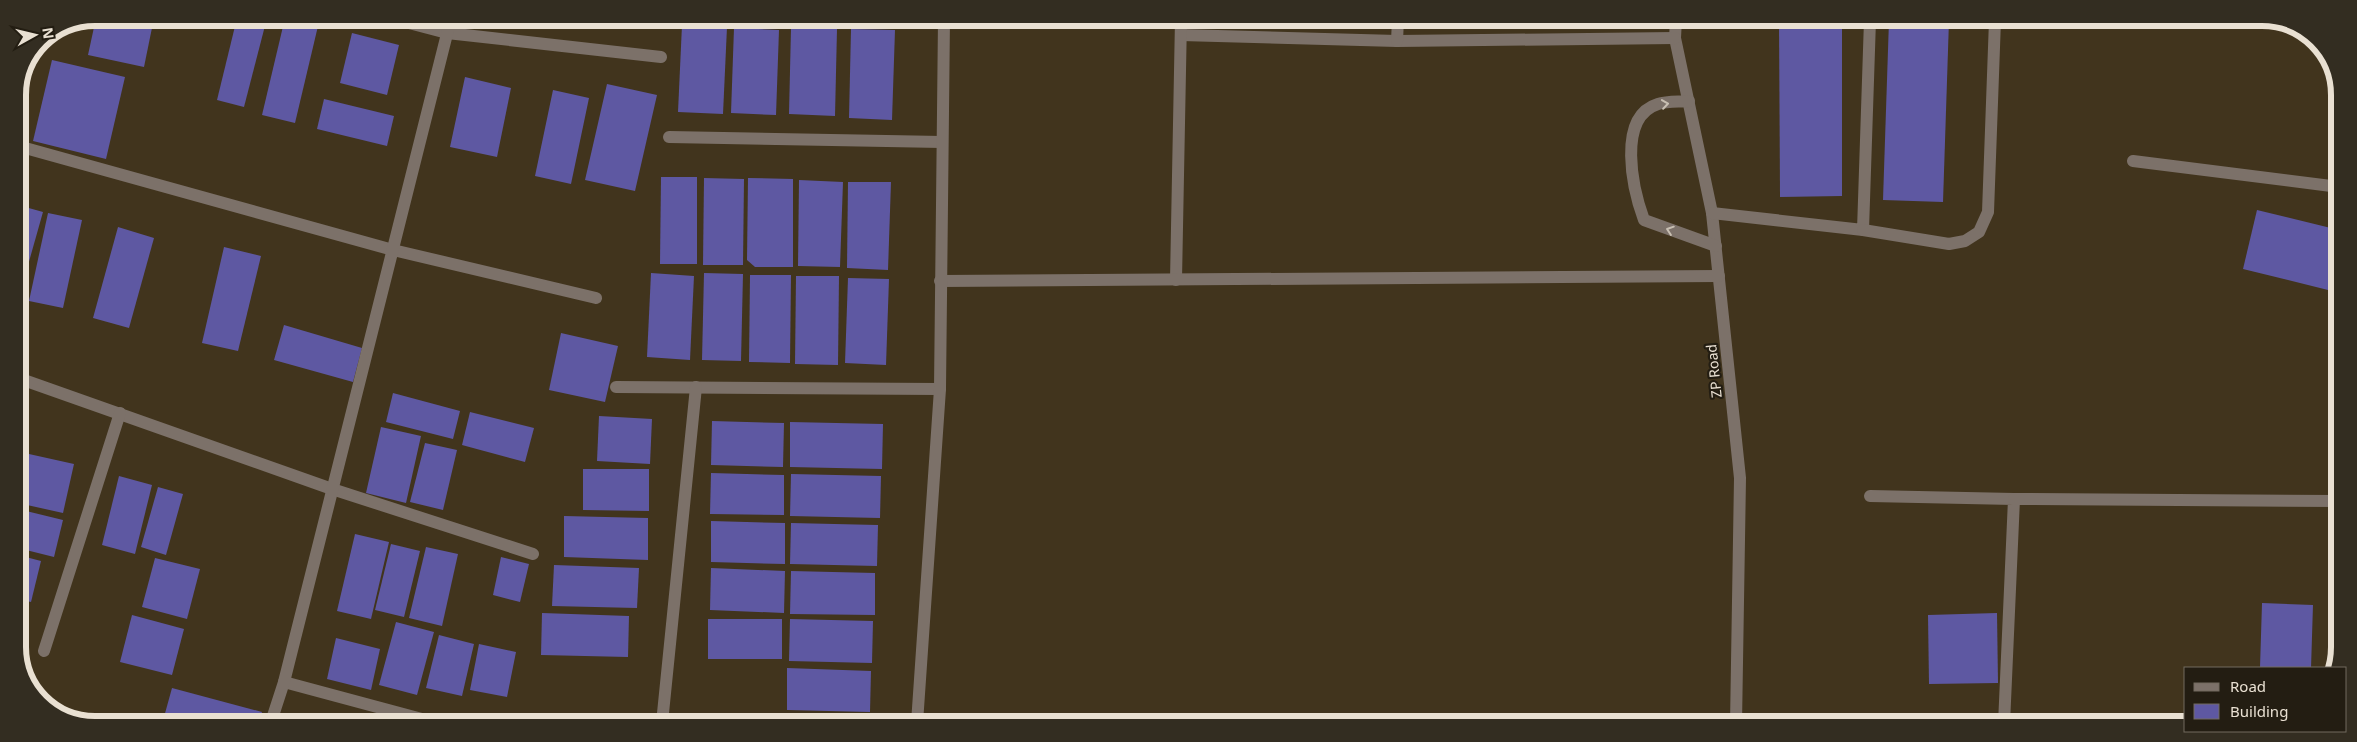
<svg xmlns="http://www.w3.org/2000/svg" width="2357" height="742" viewBox="0 0 2357 742" font-family="'Noto Sans',sans-serif">
  <rect width="100%" height="100%" fill="#41341d"/>
  <g fill="#5e58a2">
    <polygon points="96,18 154,18 144,67 88,55"/>
    <polygon points="237,18 267,18 244,107 217,100"/>
    <polygon points="285,18 318,26 295,123 262,115"/>
    <polygon points="1779,20 1842,20 1842,196 1780,197"/>
    <polygon points="1889,20 1949,20 1943,202 1883,200"/>
    <polygon points="682,25 727,27 723,114 678,112"/>
    <polygon points="734,28 779,30 776,115 731,113"/>
    <polygon points="791,28 837,29 835,116 789,114"/>
    <polygon points="851,29 895,30 892,120 849,118"/>
    <polygon points="352,33 399,45 387,95 340,83"/>
    <polygon points="52,60 125,77 106,159 33,141"/>
    <polygon points="465,77 511,88 497,157 450,147"/>
    <polygon points="607,84 657,95 635,191 585,180"/>
    <polygon points="553,90 589,98 571,184 535,176"/>
    <polygon points="324,99 394,116 387,146 317,129"/>
    <polygon points="661,177 697,177 697,264 660,264"/>
    <polygon points="704,178 744,179 743,265 703,265"/>
    <polygon points="748,178 793,179 793,267 755,267 747,260"/>
    <polygon points="799,180 843,182 840,267 798,266"/>
    <polygon points="848,182 891,182 888,270 847,268"/>
    <polygon points="18,205 43,212 21,290 18,289"/>
    <polygon points="2257,210 2339,230 2339,245 2328,290 2243,269"/>
    <polygon points="48,213 82,220 63,308 29,301"/>
    <polygon points="118,227 154,238 129,328 93,318"/>
    <polygon points="224,247 261,256 238,351 202,343"/>
    <polygon points="651,273 694,276 690,360 647,357"/>
    <polygon points="704,273 743,274 741,361 702,360"/>
    <polygon points="750,275 791,275 790,363 749,362"/>
    <polygon points="796,276 839,276 838,365 795,364"/>
    <polygon points="848,278 889,279 886,365 845,363"/>
    <polygon points="284,325 362,348 353,382 274,360"/>
    <polygon points="561,333 618,346 605,402 549,390"/>
    <polygon points="393,393 460,411 453,439 386,422"/>
    <polygon points="470,412 534,428 525,462 462,445"/>
    <polygon points="599,416 652,419 650,464 597,461"/>
    <polygon points="712,421 784,423 783,467 711,465"/>
    <polygon points="790,422 883,424 882,469 790,467"/>
    <polygon points="381,427 421,436 406,503 366,493"/>
    <polygon points="425,443 457,450 443,510 410,502"/>
    <polygon points="20,452 74,464 63,513 18,503 18,463"/>
    <polygon points="583,469 649,469 649,511 583,510"/>
    <polygon points="711,473 784,475 784,515 710,514"/>
    <polygon points="791,474 881,476 880,518 790,516"/>
    <polygon points="119,476 152,485 135,554 102,545"/>
    <polygon points="158,487 183,494 166,555 141,547"/>
    <polygon points="18,509 63,520 54,557 18,548"/>
    <polygon points="564,516 648,518 648,560 564,557"/>
    <polygon points="711,521 785,523 785,564 711,562"/>
    <polygon points="791,523 878,525 877,566 790,564"/>
    <polygon points="355,534 389,542 371,619 337,611"/>
    <polygon points="391,544 420,551 404,617 375,610"/>
    <polygon points="426,547 458,554 442,626 409,618"/>
    <polygon points="18,555 41,561 31,602 18,599"/>
    <polygon points="501,557 529,564 520,602 493,595"/>
    <polygon points="155,558 200,569 187,619 142,607"/>
    <polygon points="554,565 639,568 637,608 552,606"/>
    <polygon points="711,568 785,571 784,613 710,610"/>
    <polygon points="791,571 875,573 875,615 790,614"/>
    <polygon points="2262,603 2313,605 2311,668 2260,668"/>
    <polygon points="542,613 629,616 628,657 541,655"/>
    <polygon points="1997,613 1998,683 1929,684 1928,615"/>
    <polygon points="132,615 184,629 172,675 120,662"/>
    <rect x="708" y="619" width="74" height="40"/>
    <polygon points="790,619 873,621 872,663 789,661"/>
    <polygon points="396,622 434,632 417,695 379,685"/>
    <polygon points="439,635 474,644 462,696 426,688"/>
    <polygon points="336,638 380,649 371,690 327,679"/>
    <polygon points="479,644 516,652 507,697 470,690"/>
    <polygon points="787,668 871,671 870,712 787,710"/>
    <polygon points="172,688 262,712 259,722 183,722 164,717"/>
    <polygon points="787,718 866,720 866,723 787,723"/>
  </g>
  <g fill="none" stroke-linecap="round" stroke-linejoin="round">
    <g stroke="#7c7169" stroke-width="12">
      <polyline points="390,18 447,33 661,57"/>
      <polyline points="1676,19 1675,38 1712,213 1740,478 1736,724"/>
      <polyline points="1181,35 1397,41 1675,38"/>
      <polyline points="1397,41 1398,19"/>
      <polyline points="18,96 18,93"/>
      <path d="M1689,101c-10,1 -22,0 -31,3 -42,13 -25,86 -14,116l72,26"/>
      <polyline points="669,137 942,142"/>
      <polyline points="18,146 393,250 596,298"/>
      <polyline points="2133,161 2339,187"/>
      <polyline points="1712,213 1863,230 1870,20"/>
      <polyline points="1863,230 1949,244 1965,241 1979,232 1988,212 1995,20"/>
      <polyline points="1176,280 1181,19"/>
      <polyline points="940,281 1719,276"/>
      <polyline points="18,378 332,489 533,554"/>
      <polyline points="616,387 940,389"/>
      <polyline points="1870,496 2014,499 2004,724"/>
      <polyline points="2014,499 2338,501"/>
      <polyline points="44,651 120,413"/>
      <polyline points="284,682 433,722"/>
      <polyline points="271,722 284,682 451,18"/>
      <polyline points="662,723 696,387"/>
      <polyline points="917,723 940,389 944,19"/>
    </g>
  </g>
  <defs><path id="oneway-chevron" d="M-2-3.5L2.5 0L-2 3.5" fill="none" stroke-width="1.6" stroke-linecap="round" stroke-linejoin="round" transform="scale(1.25)"/></defs>
  <g stroke="#c8bfb2">
    <use href="#oneway-chevron" transform="translate(1665 104) rotate(-8)"/>
    <use href="#oneway-chevron" transform="translate(1670 230) rotate(-161)"/>
  </g>
  <g text-anchor="middle" stroke-width="4.5" stroke-linejoin="round" paint-order="stroke">
    <g font-size="14" fill="#e9e0d2" stroke="#231d12">
      <text transform="translate(1714 371) rotate(-96)" y="5">ZP Road</text>
    </g>
  </g>
  <path d="M0 0H2357V742H0ZM95 26H2262A69 69 0 0 1 2331 95V647A69 69 0 0 1 2262 716H95A69 69 0 0 1 26 647V95A69 69 0 0 1 95 26Z" fill="#332d21" fill-rule="evenodd"/>
  <path fill="none" stroke="#e9e0d2" stroke-width="6" d="M95 26H2262A69 69 0 0 1 2331 95V647A69 69 0 0 1 2262 716H95A69 69 0 0 1 26 647V95A69 69 0 0 1 95 26Z"/>
  <rect x="2184" y="667" width="162" height="65" fill="#231d12" stroke="#726b5f"/>
  <rect x="2194" y="683" width="25" height="8" fill="#7c7169" stroke="#726b5f"/>
  <text x="2230" y="692" font-size="15" fill="#e9e0d2">Road</text>
  <rect x="2194" y="704" width="25" height="15" fill="#5e58a2" stroke="#726b5f"/>
  <text x="2230" y="717" font-size="15" fill="#e9e0d2">Building</text>
  <g transform="translate(35 35) rotate(82)" stroke="#231d12" stroke-width="4" paint-order="stroke">
  <path d="M0-4L9 19L0 12L-9 19Z" fill="#e9e0d2"/>
  <text y="-8" font-size="14" font-weight="bold" text-anchor="middle" fill="#e9e0d2">N</text>
  </g>
</svg>
